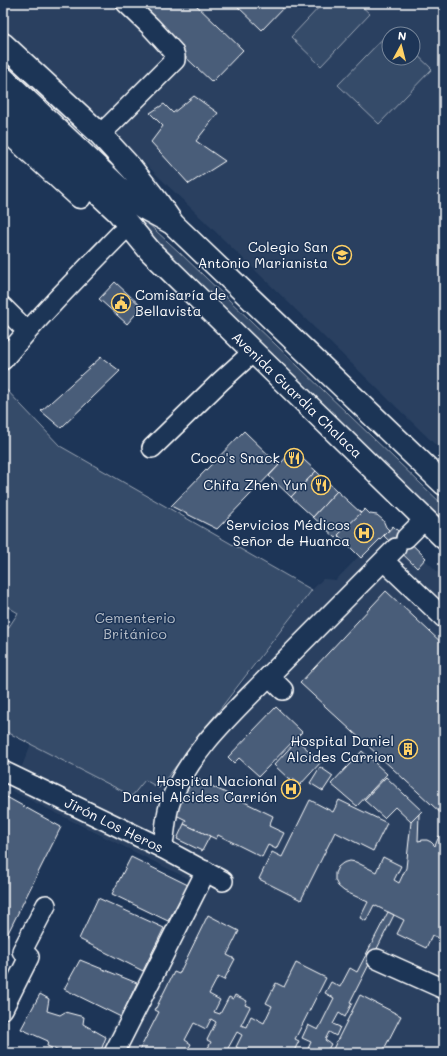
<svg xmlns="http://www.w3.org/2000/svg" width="447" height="1056" viewBox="0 0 447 1056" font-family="Mali,sans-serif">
  <rect width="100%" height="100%" fill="#1d3557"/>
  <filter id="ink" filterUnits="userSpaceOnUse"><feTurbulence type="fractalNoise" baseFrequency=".025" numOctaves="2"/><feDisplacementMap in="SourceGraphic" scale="8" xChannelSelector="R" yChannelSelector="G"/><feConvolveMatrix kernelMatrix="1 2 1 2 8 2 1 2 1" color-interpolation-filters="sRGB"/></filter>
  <g filter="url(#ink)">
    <g fill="#2a4161" fill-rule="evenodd">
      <path d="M3,3h441v450l-441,-427zM389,34h24v24h-24z"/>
      <polygon points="389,525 444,578 444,1053 99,1053 189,879 12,791 31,744 132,795 145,780 159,788 228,702 312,590 323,579 336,580"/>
    </g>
    <g fill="#364b69" stroke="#9aa5b4">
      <polygon points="323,3 358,3 370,14 321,66 291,37"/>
      <polygon points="391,30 395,34 389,34 389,58 413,58 413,51 432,69 379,124 338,85"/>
      <polygon points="108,187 179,252 444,506 444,521 265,351 186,272"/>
      <polygon points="3,386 60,446 312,590 159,788 145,780 132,796 3,730 3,636 18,613 3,604"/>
    </g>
    <g fill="#4a5d79" stroke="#fff">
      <polygon points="128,3 194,3 243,50 212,82"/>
      <polygon points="238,3 288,3 262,30 236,5"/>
      <polygon points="194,96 218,113 196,141 225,161 189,184 151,142 163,126 150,113 164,104 173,113"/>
      <polygon points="115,282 142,307 127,324 99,299"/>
      <polygon points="101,357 120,371 61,428 41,411"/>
      <polygon points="244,431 279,465 217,529 171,506"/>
      <polygon points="293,450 316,471 291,497 269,476"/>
      <polygon points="316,471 337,491 313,517 291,497"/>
      <polygon points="337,491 361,513 336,538 313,517"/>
      <polygon points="365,509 370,514 377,515 383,520 386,527 389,530 361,558 338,535"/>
      <polygon points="393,526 426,558 417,568 384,536"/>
      <polygon points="386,591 444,645 444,816 300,683"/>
      <polygon points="276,707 302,732 259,776 239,758 234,763 228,757"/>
      <polygon points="297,740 321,762 300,785 292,778 290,780 274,765"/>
      <polygon points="362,751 387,774 357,806 331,784"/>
      <polygon points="320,767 333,776 323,791 310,783"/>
      <polygon points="191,776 273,816 269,826 284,833 276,849 268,845 262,857 218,835 216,839 184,824 186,820 172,813"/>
      <polygon points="386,777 422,811 411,822 395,807 384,818 364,800"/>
      <polygon points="3,795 61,827 6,937 3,936"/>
      <polygon points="310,800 333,812 339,800 387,823 373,851 335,832 301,900 259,879 272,852 282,857"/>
      <polygon points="419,814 418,841 423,840 427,840 431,842 435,846 439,836 444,838 444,940 432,935 426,948 397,934 404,920 374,905 366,921 360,918 368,902 344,891 338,886 335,880 335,873 338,867 343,863 350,861 356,862 376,872 383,857 401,866 394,880 399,883 406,868 411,822"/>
      <polygon points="184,824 210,836 202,851 177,839"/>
      <polygon points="131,857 188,885 168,921 112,894"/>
      <polygon points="98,898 164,928 143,971 79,939"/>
      <polygon points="388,912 394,915 350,1002 352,1003 345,1017 339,1013 333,1024 340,1027 336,1036 329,1032 325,1040 331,1044 326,1053 322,1053 319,1051 318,1053 306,1053 311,1042 302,1038 308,1025 318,1030 334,998 325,993 331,982 340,987 350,968 357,972"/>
      <polygon points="208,915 239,931 227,955 235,959 224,980 218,977 209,994 220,1000 214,1012 220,1014 229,997 233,999 235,995 247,1001 245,1005 250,1007 241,1025 246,1027 251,1016 264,1023 272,1006 266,1003 276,983 284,987 296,963 326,978 295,1039 299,1041 293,1053 248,1053 236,1047 242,1035 237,1032 227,1050 223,1048 221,1053 219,1053 208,1048 211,1042 207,1040 216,1022 211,1019 206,1029 194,1023 185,1040 191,1044 186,1053 138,1053 159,1012 155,1010 174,972 179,974"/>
      <polygon points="80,960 137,983 121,1017 64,989"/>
      <polygon points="40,994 49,999 47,1011 60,1015 65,1012 84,1017 83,1024 106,1037 100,1053 75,1053 73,1052 72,1053 64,1053 47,1046 48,1041 21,1029"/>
      <polygon points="360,995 401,1016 382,1053 331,1053"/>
    </g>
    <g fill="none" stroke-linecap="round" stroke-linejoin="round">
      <g stroke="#fff" stroke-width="22">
        <g id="minor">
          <polyline points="100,134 112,123 175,60 175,56 173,51 150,26 126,3"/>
          <polyline points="3,307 27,331"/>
          <path d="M3,360c36,-44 77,-85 117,-126"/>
          <polyline points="152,448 221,381 253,352"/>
          <polyline points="406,538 425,519"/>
          <polyline points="384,561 444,618"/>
          <polyline points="283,690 269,676 396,548"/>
          <polyline points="3,771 162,848 223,881"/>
          <path d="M162,848c4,-16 3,-33 9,-48 20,-50 61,-86 98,-124"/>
          <polyline points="377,959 444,989"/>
          <polyline points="3,1009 29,957 22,951 46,905"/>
          <polyline points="114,1053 206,871"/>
        </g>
      </g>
      <g stroke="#fff" stroke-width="25">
        <g id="major">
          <polyline points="3,44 100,134 132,169 157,201 173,224 444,484"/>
          <polyline points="3,78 132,200 144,208 170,222"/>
          <polyline points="3,105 118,212 150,251 444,538"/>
          <polyline points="3,127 80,197"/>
        </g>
      </g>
      <use href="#minor" stroke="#1d3557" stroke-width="19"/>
      <use href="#major" stroke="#1d3557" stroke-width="22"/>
    </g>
  </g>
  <defs>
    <g id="school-ring" transform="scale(1)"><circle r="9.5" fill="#1d3557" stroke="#ffd166" stroke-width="1.5"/><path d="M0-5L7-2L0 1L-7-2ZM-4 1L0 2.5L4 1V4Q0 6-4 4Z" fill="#ffd166"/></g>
    <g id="civic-ring" transform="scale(1)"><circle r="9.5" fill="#1d3557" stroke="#ffd166" stroke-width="1.5"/><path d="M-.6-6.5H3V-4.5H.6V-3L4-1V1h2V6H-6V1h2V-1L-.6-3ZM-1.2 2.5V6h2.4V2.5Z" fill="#ffd166"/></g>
    <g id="restaurant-ring" transform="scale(1)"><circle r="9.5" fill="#1d3557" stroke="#ffd166" stroke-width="1.5"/><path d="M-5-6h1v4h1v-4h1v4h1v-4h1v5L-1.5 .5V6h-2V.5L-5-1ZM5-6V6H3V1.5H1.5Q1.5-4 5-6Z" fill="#ffd166"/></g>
    <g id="hospital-ring" transform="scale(1)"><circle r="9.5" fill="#1d3557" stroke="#ffd166" stroke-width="1.5"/><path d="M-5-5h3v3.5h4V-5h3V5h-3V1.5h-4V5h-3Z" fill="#ffd166"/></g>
    <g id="building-ring" transform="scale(1)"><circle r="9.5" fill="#1d3557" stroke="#ffd166" stroke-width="1.5"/><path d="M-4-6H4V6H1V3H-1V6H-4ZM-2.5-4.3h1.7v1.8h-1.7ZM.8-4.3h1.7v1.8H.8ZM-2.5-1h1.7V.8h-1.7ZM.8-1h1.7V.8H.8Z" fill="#ffd166"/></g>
  </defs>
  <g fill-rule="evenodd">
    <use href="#school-ring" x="342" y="255"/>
    <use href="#civic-ring" x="121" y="303"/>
    <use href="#restaurant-ring" x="294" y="458"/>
    <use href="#restaurant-ring" x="321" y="485"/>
    <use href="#hospital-ring" x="364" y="533"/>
    <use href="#building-ring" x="408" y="749"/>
    <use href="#hospital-ring" x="291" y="789"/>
  </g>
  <g text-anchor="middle" stroke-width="3" stroke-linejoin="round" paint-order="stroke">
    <g font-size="14" fill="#fff" stroke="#1d3557" text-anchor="end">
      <text x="328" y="252">Colegio San<tspan x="328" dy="16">Antonio Marianista</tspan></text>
      <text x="135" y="300" text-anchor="start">Comisaría de<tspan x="135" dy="16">Bellavista</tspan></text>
      <text x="280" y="463">Coco's Snack</text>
      <text x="307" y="490">Chifa Zhen Yun</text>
      <text x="350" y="530">Servicios Médicos<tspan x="350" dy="16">Señor de Huanca</tspan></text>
      <text x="394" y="746">Hospital Daniel<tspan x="394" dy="16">Alcides Carrion</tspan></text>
      <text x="277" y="786">Hospital Nacional<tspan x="277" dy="16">Daniel Alcides Carrión</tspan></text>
    </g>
    <g font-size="14" fill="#fff" stroke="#1d3557">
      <text transform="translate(297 395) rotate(44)" y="5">Avenida Guardia Chalaca</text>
      <text transform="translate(114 825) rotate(26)" y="5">Jirón Los Heros</text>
    </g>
    <g font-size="14" fill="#b9c0ca" stroke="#1d3557">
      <text x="135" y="623">Cementerio<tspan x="135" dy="16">Británico</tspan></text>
    </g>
  </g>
  <rect width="447" height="1056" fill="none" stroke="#1d3557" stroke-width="16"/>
  <rect x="8" y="8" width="431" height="1040" fill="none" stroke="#fff" stroke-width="1.5" filter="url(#ink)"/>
  <g transform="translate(401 46) rotate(7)"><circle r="19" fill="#1d3557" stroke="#77869a"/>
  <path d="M0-3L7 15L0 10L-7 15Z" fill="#ffd166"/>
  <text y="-6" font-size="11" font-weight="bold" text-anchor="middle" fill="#ffffff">N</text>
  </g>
</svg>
